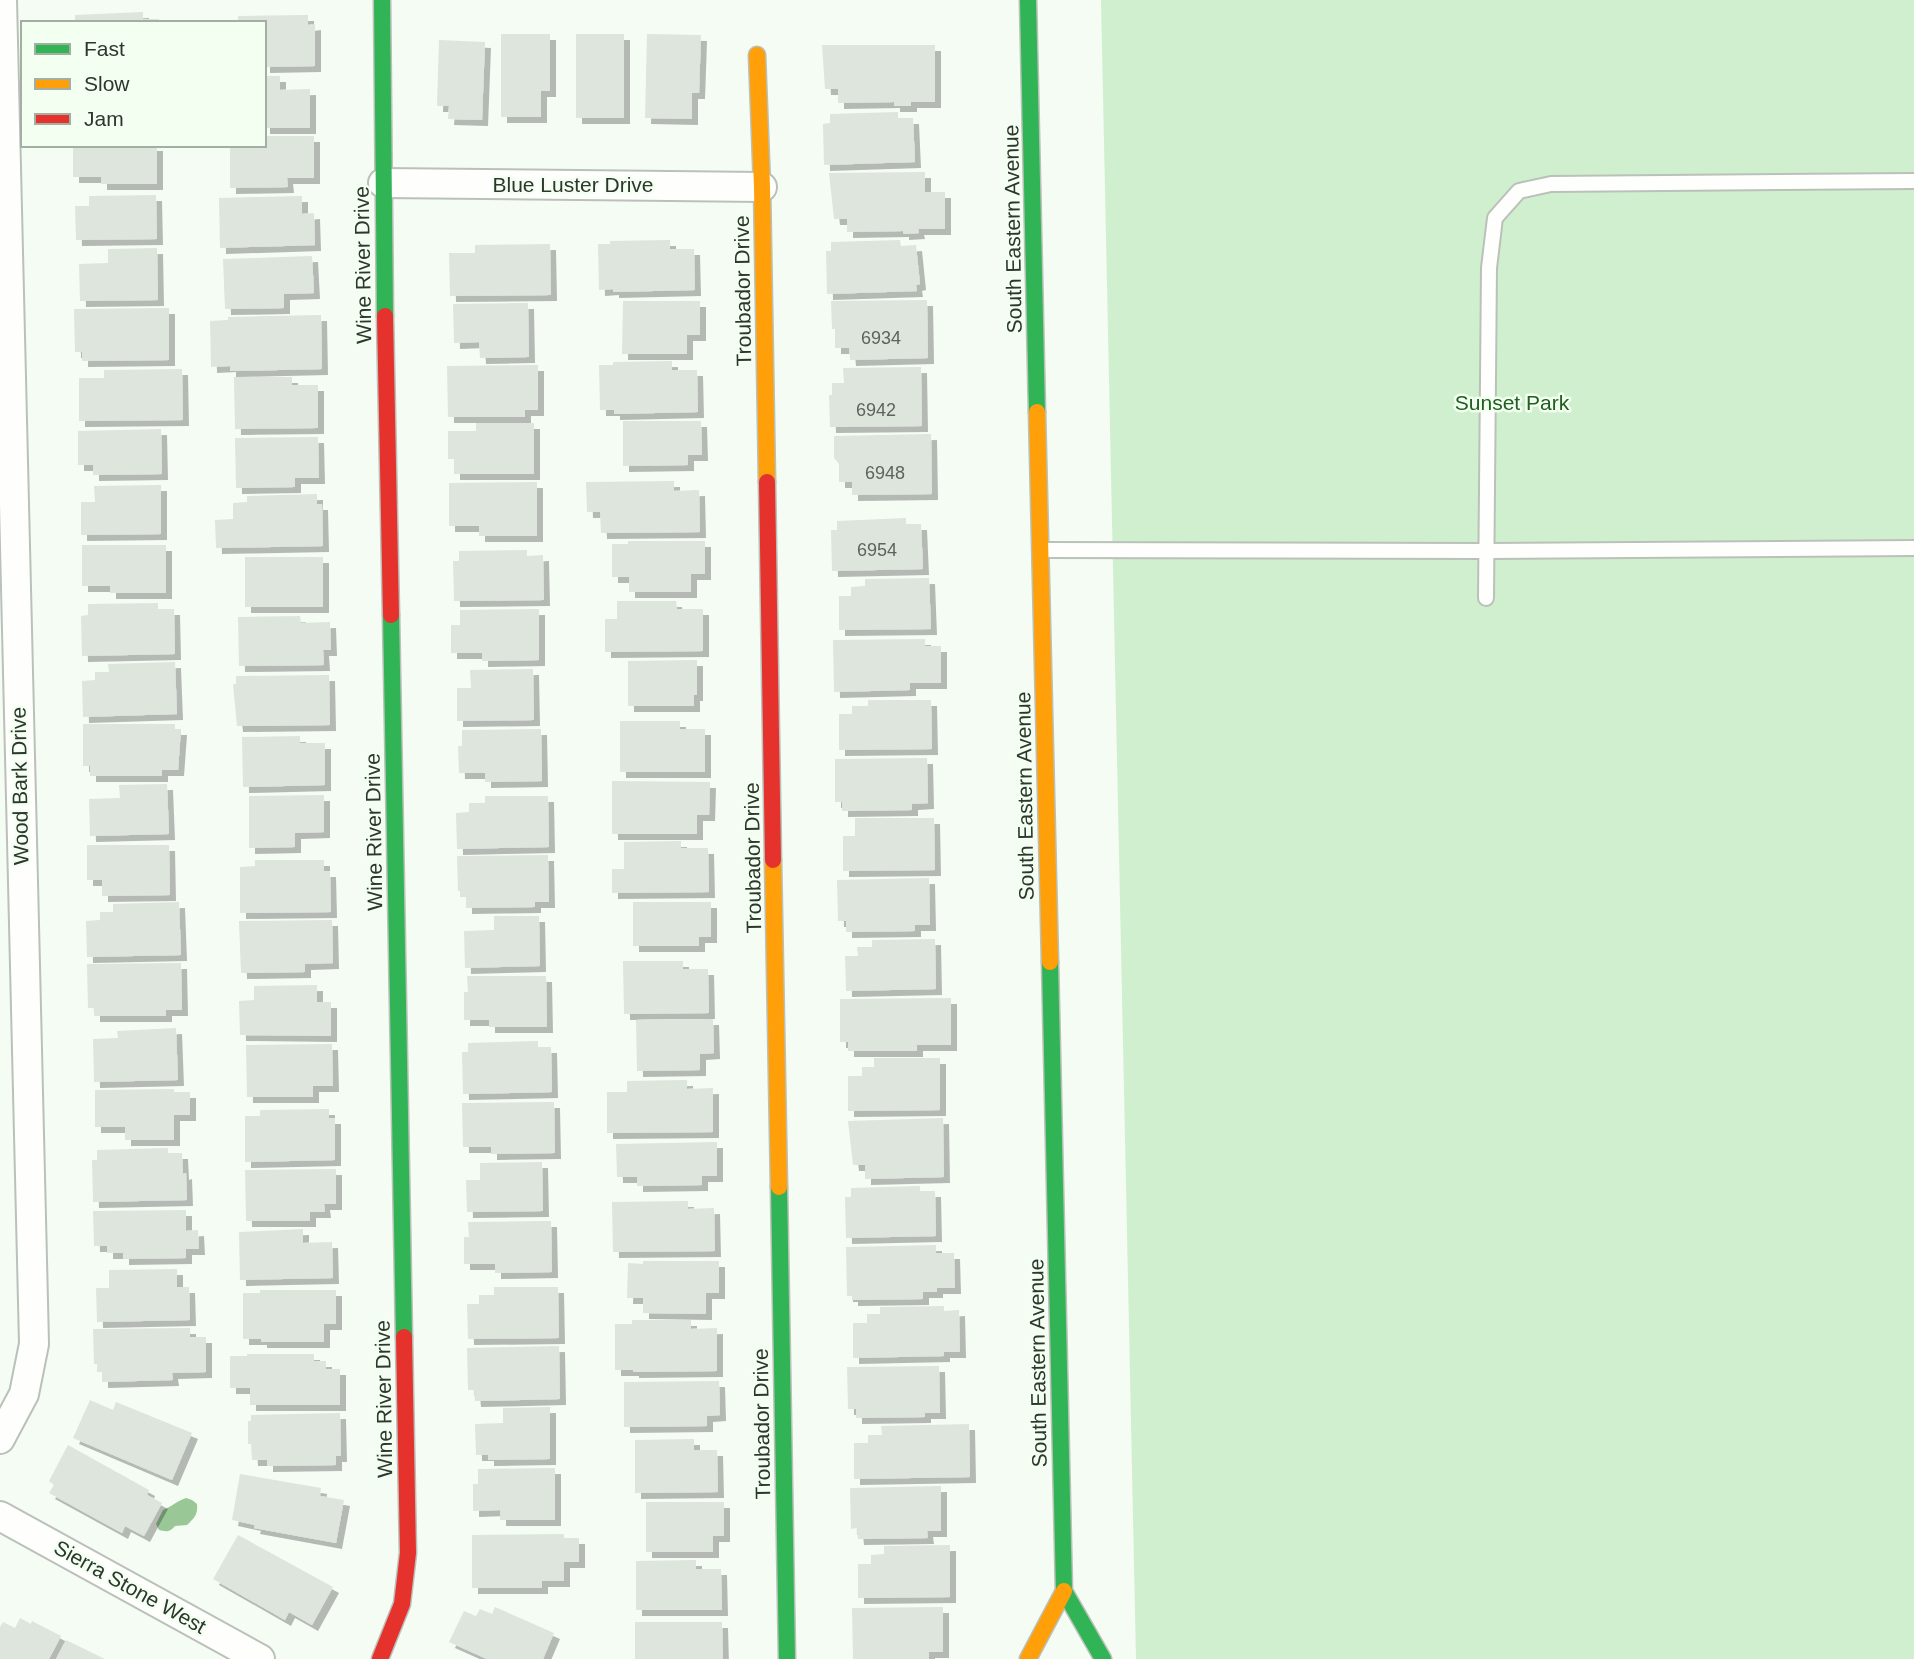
<svg xmlns="http://www.w3.org/2000/svg" width="1914" height="1659" viewBox="0 0 1914 1659" font-family="Helvetica,sans-serif">
  <defs>
    <filter id="shadow"><feDropShadow dx="6" dy="6" stdDeviation="0" flood-color="#0004"/></filter>
  </defs>
  <rect width="100%" height="100%" fill="#f5fcf4"/>
  <polygon fill="#d0efce" points="1101,0 1914,0 1914,1659 1136,1659"/>
  <path fill="#99c896" d="M186,1498l6,2 5,4c1,11 -3,14 -10,21l-12,1c-5,6 -8,6 -16,4l-3,-6 7,-14c8,-3 14,-9 23,-12z"/>
  <g fill="#dde5dd" filter="url(#shadow)">
    <polygon points="143,12 143,19 159,19 159,23 75,23 75,15"/>
    <polygon points="308,15 308,25 315,24 315,66 264,67 264,23 238,23 238,16"/>
    <polygon points="501,34 550,34 550,91 541,91 541,117 501,117"/>
    <rect x="576" y="34" width="48" height="84"/>
    <polygon points="647,34 701,35 699,93 692,93 692,119 645,118"/>
    <polygon points="439,40 485,42 482,120 448,119 449,106 437,106"/>
    <polygon points="822,45 935,45 935,102 911,102 911,106 894,106 894,102 838,103 838,89 825,89"/>
    <polygon points="264,76 280,76 280,90 310,89 310,128 264,128"/>
    <polygon points="898,112 898,118 913,118 915,162 824,165 823,124 830,123 830,114"/>
    <polygon points="264,136 314,136 314,178 287,178 288,187 230,188 230,145 264,145"/>
    <polygon points="73,145 157,145 157,184 101,184 101,177 73,177"/>
    <polygon points="925,172 925,192 945,192 945,229 918,229 919,233 903,234 903,231 847,232 847,219 834,219 829,173"/>
    <polygon points="156,195 157,239 76,240 75,206 89,206 89,196"/>
    <polygon points="302,196 302,214 314,213 315,245 220,248 219,198"/>
    <polygon points="670,240 670,249 694,249 695,290 613,292 613,289 599,290 598,244 610,244 610,241"/>
    <polygon points="900,240 901,246 916,245 920,284 916,285 917,291 827,294 826,251 831,251 831,242"/>
    <polygon points="550,244 551,295 450,296 449,253 475,253 475,245"/>
    <polygon points="157,248 158,300 80,301 79,264 108,263 108,249"/>
    <polygon points="312,256 314,293 284,294 284,308 225,309 223,259"/>
    <polygon points="927,300 928,358 850,360 849,348 835,348 835,329 832,329 831,301"/>
    <polygon points="623,301 700,301 700,335 687,335 687,354 622,354"/>
    <polygon points="528,303 529,357 480,358 479,342 454,343 453,304"/>
    <polygon points="169,308 169,360 82,361 82,352 75,352 74,309"/>
    <polygon points="321,315 322,369 230,371 230,366 211,367 210,321 228,320 228,317"/>
    <polygon points="672,361 672,370 697,370 698,412 614,414 614,410 600,410 599,365 613,365 613,362"/>
    <polygon points="538,365 538,410 525,410 525,417 448,417 447,366"/>
    <polygon points="921,367 922,426 830,427 829,395 832,395 832,383 844,383 843,368"/>
    <polygon points="182,369 183,420 79,421 79,378 104,378 104,370"/>
    <polygon points="234,377 292,377 292,385 318,385 318,428 235,429"/>
    <polygon points="623,421 701,421 702,455 688,455 688,465 623,466"/>
    <polygon points="476,423 534,423 534,474 454,474 454,459 448,459 448,431 476,431"/>
    <polygon points="161,429 162,474 93,475 93,465 78,465 78,431"/>
    <polygon points="931,434 932,494 852,495 852,482 839,482 839,464 834,458 834,436"/>
    <polygon points="318,437 319,478 295,478 295,487 236,488 235,438"/>
    <polygon points="674,481 674,491 699,490 700,532 601,533 600,512 587,512 586,482"/>
    <polygon points="537,482 537,536 479,536 479,526 449,526 449,483"/>
    <polygon points="161,485 161,534 81,535 81,502 95,502 94,486"/>
    <polygon points="317,494 317,504 322,504 323,546 216,548 215,520 233,519 233,503 247,502 247,496"/>
    <polygon points="906,518 906,524 921,524 923,569 832,571 831,530 837,530 837,521"/>
    <polygon points="628,541 705,541 705,574 691,574 691,592 629,592 629,577 612,577 612,544 628,544"/>
    <polygon points="82,545 166,545 166,593 110,593 110,586 82,586"/>
    <polygon points="527,550 527,556 543,555 544,600 454,601 453,561 459,561 459,551"/>
    <rect x="245" y="557" width="78" height="50"/>
    <polygon points="929,578 931,629 839,630 839,596 851,596 851,587 865,586 865,579"/>
    <polygon points="617,601 676,601 677,609 703,609 703,651 605,652 605,619 617,619"/>
    <polygon points="158,603 158,609 174,609 175,654 82,656 81,616 88,615 88,604"/>
    <polygon points="539,609 539,660 482,661 482,653 451,653 451,625 460,625 460,610"/>
    <polygon points="300,616 301,623 330,622 331,650 323,650 324,665 239,666 238,617"/>
    <polygon points="925,639 925,646 941,646 941,683 910,683 910,690 834,692 833,640"/>
    <polygon points="697,660 697,695 694,695 694,706 628,706 628,661"/>
    <polygon points="175,662 177,714 83,717 82,681 95,680 95,672 109,672 108,664"/>
    <polygon points="533,669 534,720 457,721 457,688 471,688 470,670"/>
    <polygon points="329,675 330,725 237,726 233,684 236,684 236,676"/>
    <polygon points="868,700 931,700 932,749 839,750 839,714 852,714 852,706 868,706"/>
    <polygon points="620,721 680,721 680,729 705,729 705,772 620,772"/>
    <polygon points="83,724 175,724 175,729 181,729 178,770 162,770 162,776 90,776 90,766 83,766"/>
    <polygon points="541,729 542,781 485,782 485,773 459,773 458,746 462,746 462,730"/>
    <polygon points="300,736 300,743 325,743 325,785 243,787 242,737"/>
    <polygon points="927,758 928,803 912,804 912,810 842,811 842,802 835,802 835,759"/>
    <polygon points="612,781 710,782 709,815 697,815 697,834 612,834"/>
    <polygon points="167,784 169,834 90,836 89,799 120,798 119,785"/>
    <polygon points="324,795 324,832 295,833 295,847 249,848 249,796"/>
    <polygon points="485,796 548,796 549,847 457,849 456,813 469,812 469,803 485,803"/>
    <polygon points="855,818 934,818 935,870 843,871 843,836 855,836"/>
    <polygon points="681,841 681,848 708,848 709,892 612,893 612,869 624,869 624,842"/>
    <polygon points="87,845 169,845 170,895 102,896 102,880 87,880"/>
    <polygon points="548,855 549,902 535,902 535,907 466,908 466,897 460,897 460,891 458,891 457,856"/>
    <polygon points="255,860 324,860 324,871 330,871 331,912 240,913 240,867 255,866"/>
    <polygon points="929,878 930,925 915,925 915,931 846,932 846,921 838,921 837,880"/>
    <polygon points="179,902 181,955 87,957 86,921 100,920 100,912 113,912 113,904"/>
    <polygon points="633,902 711,902 711,937 699,937 699,946 633,946"/>
    <polygon points="494,916 539,916 540,966 465,968 464,931 494,930"/>
    <polygon points="332,920 333,963 305,964 305,972 241,973 239,921"/>
    <polygon points="935,939 936,989 846,991 845,956 858,956 857,947 872,947 872,940"/>
    <polygon points="623,961 683,961 683,969 708,969 709,1013 624,1014"/>
    <polygon points="181,963 182,1010 166,1010 166,1016 94,1016 94,1008 88,1008 87,964"/>
    <polygon points="467,976 546,976 547,1027 489,1027 489,1020 464,1020 464,992 468,992"/>
    <polygon points="317,985 317,1002 331,1002 331,1036 240,1035 239,1001 254,1000 254,986"/>
    <polygon points="951,998 951,1045 917,1045 917,1051 848,1051 848,1042 840,1042 840,999"/>
    <polygon points="713,1019 714,1053 700,1054 700,1070 637,1071 636,1020"/>
    <polygon points="176,1028 178,1080 94,1082 93,1039 118,1038 117,1031"/>
    <polygon points="538,1041 538,1047 551,1047 552,1092 463,1094 462,1052 468,1052 468,1043"/>
    <polygon points="332,1044 333,1086 313,1086 313,1097 247,1097 246,1045"/>
    <polygon points="874,1058 940,1058 940,1110 848,1111 848,1076 862,1076 862,1067 874,1067"/>
    <polygon points="687,1080 687,1089 713,1088 713,1132 607,1133 607,1092 627,1092 627,1081"/>
    <polygon points="174,1089 174,1092 190,1092 190,1115 174,1115 174,1140 125,1140 125,1127 95,1127 95,1090"/>
    <polygon points="554,1102 555,1153 491,1154 491,1147 463,1147 462,1103"/>
    <polygon points="329,1109 329,1118 335,1118 335,1160 245,1162 245,1116 260,1116 260,1110"/>
    <polygon points="943,1118 944,1177 865,1179 865,1165 853,1165 848,1121"/>
    <polygon points="717,1142 717,1176 702,1176 702,1185 637,1186 637,1177 617,1177 616,1144"/>
    <polygon points="168,1148 168,1153 182,1153 183,1174 186,1173 187,1200 93,1202 92,1160 97,1160 97,1150"/>
    <polygon points="542,1162 543,1211 467,1212 466,1180 480,1180 480,1163"/>
    <polygon points="336,1169 336,1204 324,1204 325,1212 310,1212 310,1221 246,1221 245,1170"/>
    <polygon points="920,1186 920,1191 935,1191 936,1236 846,1238 845,1197 851,1197 851,1188"/>
    <polygon points="688,1201 688,1209 714,1208 715,1251 613,1252 612,1202"/>
    <polygon points="186,1210 186,1231 198,1230 199,1249 186,1249 186,1258 123,1259 123,1253 107,1253 107,1246 94,1246 93,1211"/>
    <polygon points="551,1221 552,1272 495,1273 495,1264 464,1264 464,1237 469,1237 468,1222"/>
    <polygon points="303,1229 303,1243 332,1242 333,1278 240,1280 239,1232"/>
    <polygon points="936,1245 936,1253 954,1253 955,1288 937,1288 937,1292 923,1292 923,1299 852,1300 852,1296 847,1296 846,1247"/>
    <polygon points="643,1261 719,1261 719,1293 706,1293 706,1314 643,1313 643,1298 627,1298 628,1263 643,1264"/>
    <polygon points="177,1269 177,1287 189,1287 190,1320 97,1322 96,1288 109,1288 109,1270"/>
    <polygon points="494,1287 558,1287 559,1338 468,1339 467,1304 479,1304 479,1295 494,1295"/>
    <polygon points="260,1290 336,1290 336,1324 324,1324 324,1342 261,1342 261,1339 243,1339 243,1293 260,1293"/>
    <polygon points="944,1306 944,1311 959,1310 960,1352 944,1352 944,1356 853,1358 853,1323 867,1323 867,1314 880,1314 880,1307"/>
    <polygon points="632,1320 691,1320 691,1329 717,1328 717,1371 633,1372 633,1370 615,1370 615,1324 632,1324"/>
    <polygon points="190,1328 190,1337 206,1337 206,1372 172,1373 173,1380 102,1382 102,1372 97,1372 97,1364 94,1364 93,1329"/>
    <polygon points="559,1346 560,1399 475,1401 474,1390 468,1390 467,1348"/>
    <polygon points="247,1354 314,1354 314,1361 326,1361 326,1369 340,1369 340,1405 250,1405 250,1388 230,1388 230,1356 247,1356"/>
    <polygon points="939,1366 940,1413 925,1413 925,1417 856,1418 856,1409 848,1409 847,1367"/>
    <polygon points="719,1381 720,1415 707,1416 707,1426 624,1427 624,1382"/>
    <polygon points="90,1400 113,1410 116,1402 192,1433 172,1480 73,1438"/>
    <polygon points="550,1407 550,1459 488,1460 488,1455 476,1455 475,1424 503,1423 503,1408"/>
    <polygon points="340,1413 341,1456 336,1456 336,1465 267,1466 267,1460 252,1460 251,1444 248,1444 248,1421 251,1421 251,1415"/>
    <polygon points="969,1424 970,1477 854,1479 854,1443 868,1443 868,1435 882,1435 881,1426"/>
    <polygon points="694,1439 694,1450 717,1450 718,1492 635,1493 635,1440"/>
    <polygon points="68,1445 149,1490 147,1495 162,1503 144,1536 125,1526 122,1533 49,1493 54,1485 49,1481"/>
    <polygon points="555,1468 555,1520 500,1520 500,1510 473,1511 473,1484 478,1484 478,1469"/>
    <polygon points="240,1474 321,1488 320,1496 344,1500 336,1543 254,1528 255,1525 232,1520"/>
    <polygon points="941,1486 941,1531 927,1531 928,1538 858,1539 857,1528 851,1529 850,1488"/>
    <polygon points="646,1502 724,1502 724,1536 713,1536 713,1552 646,1552"/>
    <polygon points="564,1534 564,1538 579,1538 579,1562 564,1562 564,1581 542,1581 542,1588 472,1588 472,1535"/>
    <polygon points="238,1535 333,1587 312,1625 289,1612 285,1620 213,1579"/>
    <polygon points="950,1545 950,1597 858,1598 858,1564 871,1564 871,1555 884,1554 884,1546"/>
    <polygon points="696,1560 696,1569 721,1569 722,1610 636,1610 636,1561"/>
    <polygon points="495,1607 554,1633 543,1659 487,1659 449,1642 464,1611 476,1616 480,1609 492,1614"/>
    <polygon points="943,1607 943,1652 929,1652 929,1659 853,1659 852,1608"/>
    <polygon points="20,1618 31,1624 32,1621 61,1636 49,1659 0,1659 0,1627 3,1622 15,1628"/>
    <polygon points="635,1622 722,1622 723,1659 635,1659"/>
    <polygon points="66,1640 105,1659 56,1659"/>
  </g>
  <g fill="none" stroke-linecap="round" stroke-linejoin="round">
    <g stroke="#bac1b9" stroke-width="18">
      <g id="lane">
        <polyline points="1042,550 1487,551 1914,548"/>
        <polyline points="1486,598 1489,268 1495,218 1519,191 1551,184 1914,181"/>
      </g>
    </g>
    <g stroke="#bac1b9" stroke-width="32">
      <g id="street">
        <polyline points="383,183 762,187"/>
        <polyline points="0,1439 24,1394 34,1344 2,0"/>
        <polyline points="0,1516 260,1659"/>
      </g>
    </g>
    <g stroke="#bac1b9" stroke-width="19">
      <g id="fast">
        <polyline points="382,0 385,316"/>
        <polyline points="1028,0 1037,412"/>
        <polyline points="391,615 404,1337"/>
        <polyline points="1050,962 1064,1591 1103,1659"/>
        <polyline points="779,1187 787,1659"/>
      </g>
    </g>
    <g stroke="#bac1b9" stroke-width="19">
      <g id="slow">
        <polyline points="757,55 762,187 767,482"/>
        <polyline points="1037,412 1050,962"/>
        <polyline points="773,860 779,1187"/>
        <polyline points="1028,1659 1064,1591"/>
      </g>
    </g>
    <g stroke="#bac1b9" stroke-width="19">
      <g id="jam">
        <polyline points="385,316 391,615"/>
        <polyline points="767,482 773,860"/>
        <polyline points="380,1659 402,1604 408,1553 404,1337"/>
      </g>
    </g>
    <use href="#lane" stroke="#fefffd" stroke-width="14"/>
    <use href="#street" stroke="#fefffd" stroke-width="28"/>
    <use href="#fast" stroke="#30b455" stroke-width="16"/>
    <use href="#slow" stroke="#ff9f0a" stroke-width="16"/>
    <use href="#jam" stroke="#e5322d" stroke-width="16"/>
  </g>
  <g text-anchor="middle" stroke-width="5" stroke-linejoin="round" paint-order="stroke">
    <g font-size="18" fill="#5c645c">
      <text x="881" y="344">6934</text>
      <text x="876" y="416">6942</text>
      <text x="885" y="479">6948</text>
      <text x="877" y="556">6954</text>
    </g>
    <g font-size="21" fill="#2e362e" stroke="#f2fff1">
      <text x="573" y="192">Blue Luster Drive</text>
      <text transform="translate(1013 229) rotate(-91)" y="7">South Eastern Avenue</text>
      <text transform="translate(363 265) rotate(-91)" y="7">Wine River Drive</text>
      <text transform="translate(743 291) rotate(-91)" y="7">Troubador Drive</text>
      <text transform="translate(20 786) rotate(-91)" y="7">Wood Bark Drive</text>
      <text transform="translate(1025 796) rotate(-91)" y="7">South Eastern Avenue</text>
      <text transform="translate(374 832) rotate(-91)" y="7">Wine River Drive</text>
      <text transform="translate(753 858) rotate(-91)" y="7">Troubador Drive</text>
      <text transform="translate(1038 1363) rotate(-91)" y="7">South Eastern Avenue</text>
      <text transform="translate(384 1399) rotate(-91)" y="7">Wine River Drive</text>
      <text transform="translate(762 1424) rotate(-91)" y="7">Troubador Drive</text>
      <text transform="translate(130 1587) rotate(29)" y="7">Sierra Stone West</text>
    </g>
    <g font-size="21" fill="#20601f" stroke="#f2fff1">
      <text x="1512" y="410">Sunset Park</text>
    </g>
  </g>
  <rect x="21" y="21" width="245" height="126" fill="#f2fff1" stroke="#a4afa3" stroke-width="2"/>
  <rect x="35" y="44" width="35" height="10" fill="#30b455" stroke="#a4afa3" stroke-width="2"/>
  <text x="84" y="56" font-size="21" fill="#2e362e">Fast</text>
  <rect x="35" y="79" width="35" height="10" fill="#ff9f0a" stroke="#a4afa3" stroke-width="2"/>
  <text x="84" y="91" font-size="21" fill="#2e362e">Slow</text>
  <rect x="35" y="114" width="35" height="10" fill="#e5322d" stroke="#a4afa3" stroke-width="2"/>
  <text x="84" y="126" font-size="21" fill="#2e362e">Jam</text>
</svg>
